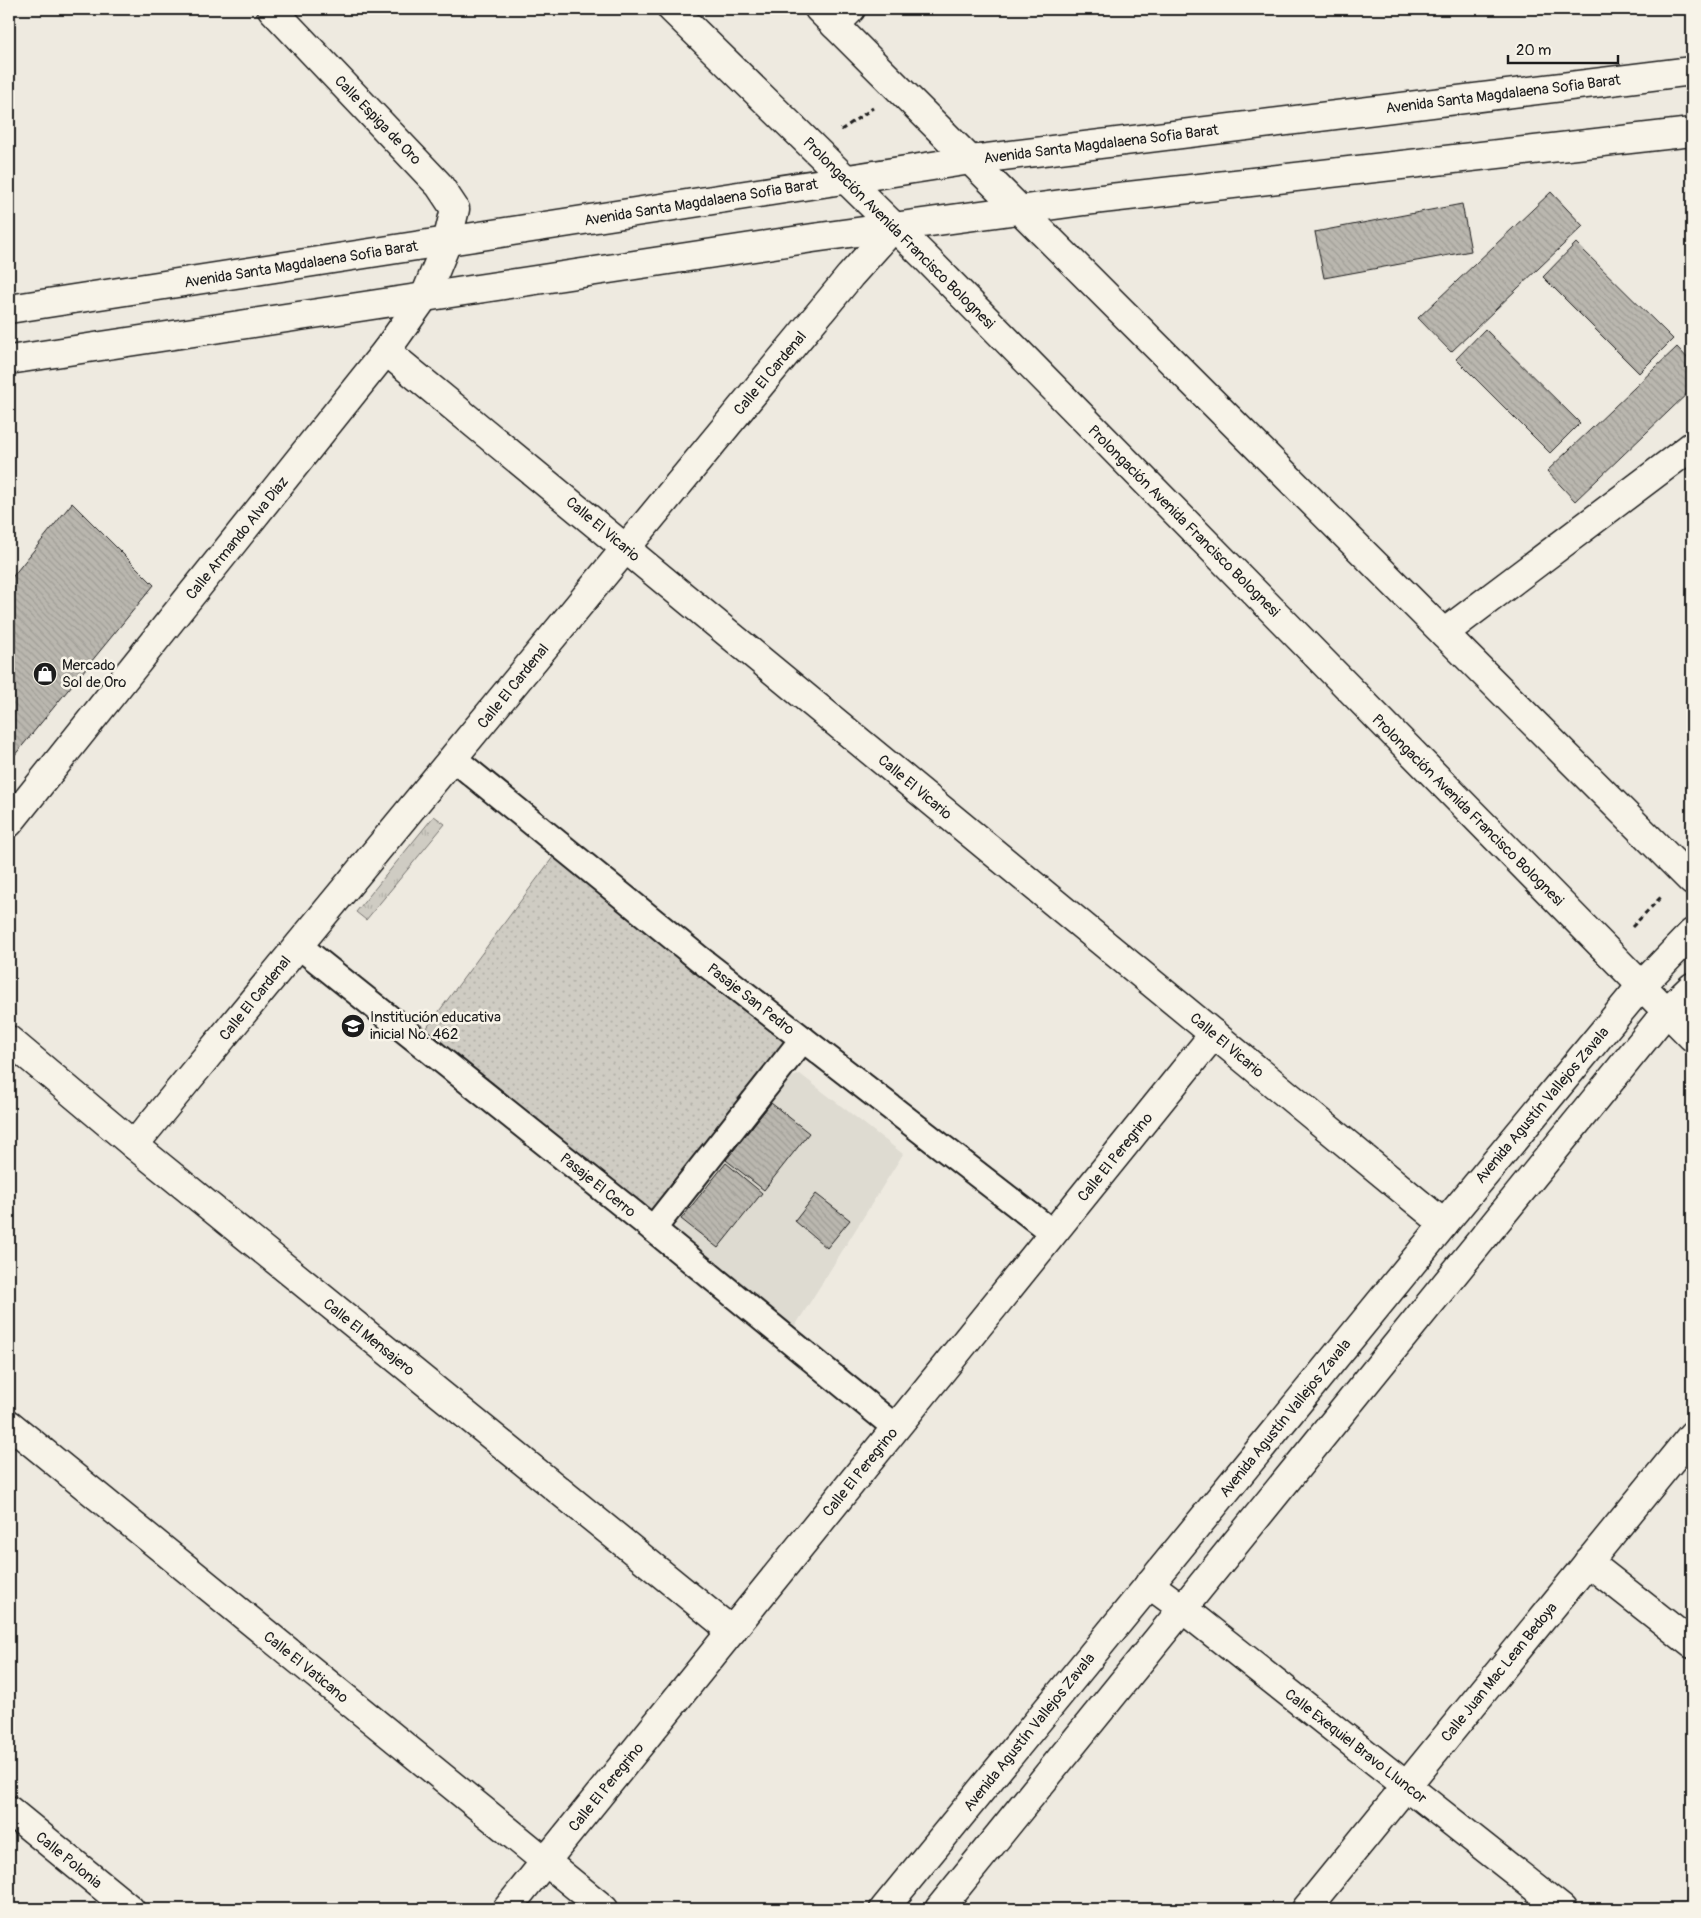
<svg xmlns="http://www.w3.org/2000/svg" width="1701" height="1918" viewBox="0 0 1701 1918" font-family="Pangolin,sans-serif">
  <defs>
    <pattern id="grass-tufts" width="24" height="20" patternUnits="userSpaceOnUse" patternTransform="scale(1.25)"><rect width="24" height="20" fill="#cfccc3"/><path d="M3 7l-1-3M5 7V3M7 7l1-3M15 17l-1-3M17 17v-4M19 17l1-3" fill="none" stroke="#b1afa7"/></pattern>
    <pattern id="park-dots" width="8" height="8" patternUnits="userSpaceOnUse" patternTransform="scale(1.25)"><rect width="8" height="8" fill="#cfccc3"/><path d="M2 2h.1M6 6h.1" fill="none" stroke="#b1afa7" stroke-width="1.8" stroke-linecap="round"/></pattern>
    <pattern id="building-back-hatch" width="6" height="6" patternUnits="userSpaceOnUse" patternTransform="scale(1.25)"><rect width="6" height="6" fill="#bab7af"/><path d="M-1 5l2 2M0 0l6 6M5-1l2 2" fill="none" stroke="#9f9d96"/></pattern>
  </defs>
  <rect width="100%" height="100%" fill="#eeeae0"/>
  <filter id="ink" filterUnits="userSpaceOnUse"><feTurbulence type="fractalNoise" baseFrequency=".02" numOctaves="2"/><feDisplacementMap in="SourceGraphic" scale="10" xChannelSelector="R" yChannelSelector="G"/><feConvolveMatrix kernelMatrix="1 2 1 2 8 2 1 2 1" color-interpolation-filters="sRGB"/></filter>
  <g filter="url(#ink)">
    <polygon fill="#dedbd1" points="800,1074 903,1154 792,1331 676,1233 675,1217 783,1081"/>
    <polygon fill="url(#grass-tufts)" stroke="#767470" points="434,816 445,824 366,920 356,912"/>
    <polygon fill="url(#park-dots)" stroke="#767470" points="559,849 792,1041 651,1219 420,1037"/>
    <g fill="url(#building-back-hatch)" stroke="#1c1c1c">
      <polygon points="1551,192 1583,226 1451,352 1418,318"/>
      <polygon points="1462,204 1471,251 1324,278 1315,232"/>
      <polygon points="1576,243 1673,339 1639,373 1543,277"/>
      <polygon points="1485,329 1580,423 1550,453 1456,359"/>
      <polygon points="1677,347 1692,363 1692,389 1575,501 1547,471"/>
      <polygon points="72,503 154,585 9,762 9,581"/>
      <polygon points="771,1103 809,1133 764,1190 726,1160"/>
      <polygon points="726,1163 762,1193 718,1248 681,1219"/>
      <polygon points="816,1194 850,1220 827,1248 795,1221"/>
    </g>
    <g fill="none" stroke-linecap="round" stroke-linejoin="round">
      <g stroke="#1c1c1c" stroke-width="29">
        <g id="pedestrian">
          <polyline points="453,758 701,960 1053,1233"/>
          <polyline points="298,945 653,1229 896,1428"/>
          <polyline points="653,1229 803,1039"/>
        </g>
      </g>
      <g stroke="#1c1c1c" stroke-width="31">
        <g id="minor">
          <polyline points="835,25 851,9"/>
          <polyline points="386,351 1444,1224"/>
          <polyline points="1444,633 1692,446"/>
          <polyline points="9,823 386,351 425,296 447,242 455,209 439,185 272,9"/>
          <polyline points="9,1040 134,1145 732,1631"/>
          <polyline points="134,1145 850,276 894,227"/>
          <polyline points="9,1424 604,1909"/>
          <polyline points="1588,1562 1692,1644"/>
          <polyline points="1149,1584 1183,1609 1562,1909"/>
          <polyline points="9,1810 130,1909"/>
          <polyline points="507,1909 1214,1034"/>
          <polyline points="1306,1909 1692,1435"/>
        </g>
      </g>
      <g stroke="#1c1c1c" stroke-width="31">
        <g id="tertiary">
          <polyline points="9,309 971,160 1692,71"/>
          <polyline points="9,360 813,238 1084,201 1692,132"/>
          <polyline points="884,1909 1444,1224 1641,986 1692,933"/>
          <polyline points="939,1909 1667,1011 1692,987"/>
        </g>
      </g>
      <g stroke="#1c1c1c" stroke-width="31">
        <g id="secondary">
          <polyline points="672,9 924,256 1692,1037"/>
          <polyline points="819,9 1692,881"/>
        </g>
      </g>
      <g stroke="#1c1c1c" stroke-width="3" stroke-dasharray="5 4" stroke-linecap="butt">
        <polyline points="841,130 873,108"/>
        <polyline points="1632,927 1662,896"/>
      </g>
      <use href="#pedestrian" stroke="#f7f3e8" stroke-width="25"/>
      <use href="#minor" stroke="#f7f3e8" stroke-width="28"/>
      <use href="#tertiary" stroke="#f7f3e8" stroke-width="28"/>
      <use href="#secondary" stroke="#f7f3e8" stroke-width="28"/>
    </g>
  </g>
  <defs>
    <g id="shop-disc" transform="scale(1.25)"><circle r="9.5" fill="#1c1c1c" stroke="#f7f3e8"/><path d="M-5-2.5h2.3a2.7 3.5 0 0 1 5.4 0H5L5.5 6h-11ZM-1.5-2.5h3a1.5 2.3 0 0 0-3 0Z" fill="#fff"/></g>
    <g id="school-disc" transform="scale(1.25)"><circle r="9.5" fill="#1c1c1c" stroke="#f7f3e8"/><path d="M0-5L7-2L0 1L-7-2ZM-4 1L0 2.5L4 1V4Q0 6-4 4Z" fill="#fff"/></g>
  </defs>
  <g fill-rule="evenodd">
    <use href="#shop-disc" x="45" y="674"/>
    <use href="#school-disc" x="353" y="1026"/>
  </g>
  <g text-anchor="middle" stroke-width="5" stroke-linejoin="round" paint-order="stroke">
    <g font-size="15" fill="#1c1c1c" stroke="#f7f3e8">
      <text transform="translate(1503 94) rotate(-7)" y="5">Avenida Santa Magdalaena Sofia Barat</text>
      <text transform="translate(378 120) rotate(46)" y="5">Calle Espiga de Oro</text>
      <text transform="translate(1101 144) rotate(-7)" y="5">Avenida Santa Magdalaena Sofia Barat</text>
      <text transform="translate(701 202) rotate(-9)" y="5">Avenida Santa Magdalaena Sofia Barat</text>
      <text transform="translate(899 233) rotate(45)" y="5">Prolongación Avenida Francisco Bolognesi</text>
      <text transform="translate(301 264) rotate(-9)" y="5">Avenida Santa Magdalaena Sofia Barat</text>
      <text transform="translate(770 373) rotate(-50)" y="5">Calle El Cardenal</text>
      <text transform="translate(1184 521) rotate(45)" y="5">Prolongación Avenida Francisco Bolognesi</text>
      <text transform="translate(603 529) rotate(40)" y="5">Calle El Vicario</text>
      <text transform="translate(237 538) rotate(-51)" y="5">Calle Armando Alva Diaz</text>
      <text transform="translate(513 686) rotate(-51)" y="5">Calle El Cardenal</text>
      <text transform="translate(915 787) rotate(40)" y="5">Calle El Vicario</text>
      <text transform="translate(1468 810) rotate(45)" y="5">Prolongación Avenida Francisco Bolognesi</text>
      <text transform="translate(255 998) rotate(-51)" y="5">Calle El Cardenal</text>
      <text transform="translate(751 999) rotate(38)" y="5">Pasaje San Pedro</text>
      <text transform="translate(1227 1045) rotate(40)" y="5">Calle El Vicario</text>
      <text transform="translate(1542 1105) rotate(-50)" y="5">Avenida Agustín Vallejos Zavala</text>
      <text transform="translate(1115 1157) rotate(-51)" y="5">Calle El Peregrino</text>
      <text transform="translate(598 1185) rotate(39)" y="5">Pasaje El Cerro</text>
      <text transform="translate(369 1337) rotate(39)" y="5">Calle El Mensajero</text>
      <text transform="translate(1285 1418) rotate(-51)" y="5">Avenida Agustín Vallejos Zavala</text>
      <text transform="translate(860 1472) rotate(-51)" y="5">Calle El Peregrino</text>
      <text transform="translate(306 1667) rotate(39)" y="5">Calle El Vaticano</text>
      <text transform="translate(1499 1672) rotate(-51)" y="5">Calle Juan Mac Lean Bedoya</text>
      <text transform="translate(1029 1732) rotate(-51)" y="5">Avenida Agustín Vallejos Zavala</text>
      <text transform="translate(1356 1746) rotate(38)" y="5">Calle Exequiel Bravo Lluncor</text>
      <text transform="translate(606 1787) rotate(-51)" y="5">Calle El Peregrino</text>
      <text transform="translate(69 1860) rotate(39)" y="5">Calle Polonia</text>
    </g>
    <g font-size="15" fill="#1c1c1c" stroke="#f7f3e8" text-anchor="start">
      <text x="62" y="670">Mercado<tspan x="62" dy="17">Sol de Oro</tspan></text>
      <text x="370" y="1022">Institución educativa<tspan x="370" dy="17">inicial No. 462</tspan></text>
    </g>
  </g>
  <rect width="1701" height="1918" fill="none" stroke="#f7f3e8" stroke-width="30"/>
  <rect x="15" y="15" width="1671" height="1888" fill="none" stroke="#1c1c1c" stroke-width="2" filter="url(#ink)"/>
  <path d="M1508 55v8h110v-8" fill="none" stroke="#1c1c1c" stroke-width="2.5"/>
  <text x="1516" y="55" font-size="15" fill="#1c1c1c" stroke="#f7f3e8" stroke-width="4" paint-order="stroke">20 m</text>
</svg>
